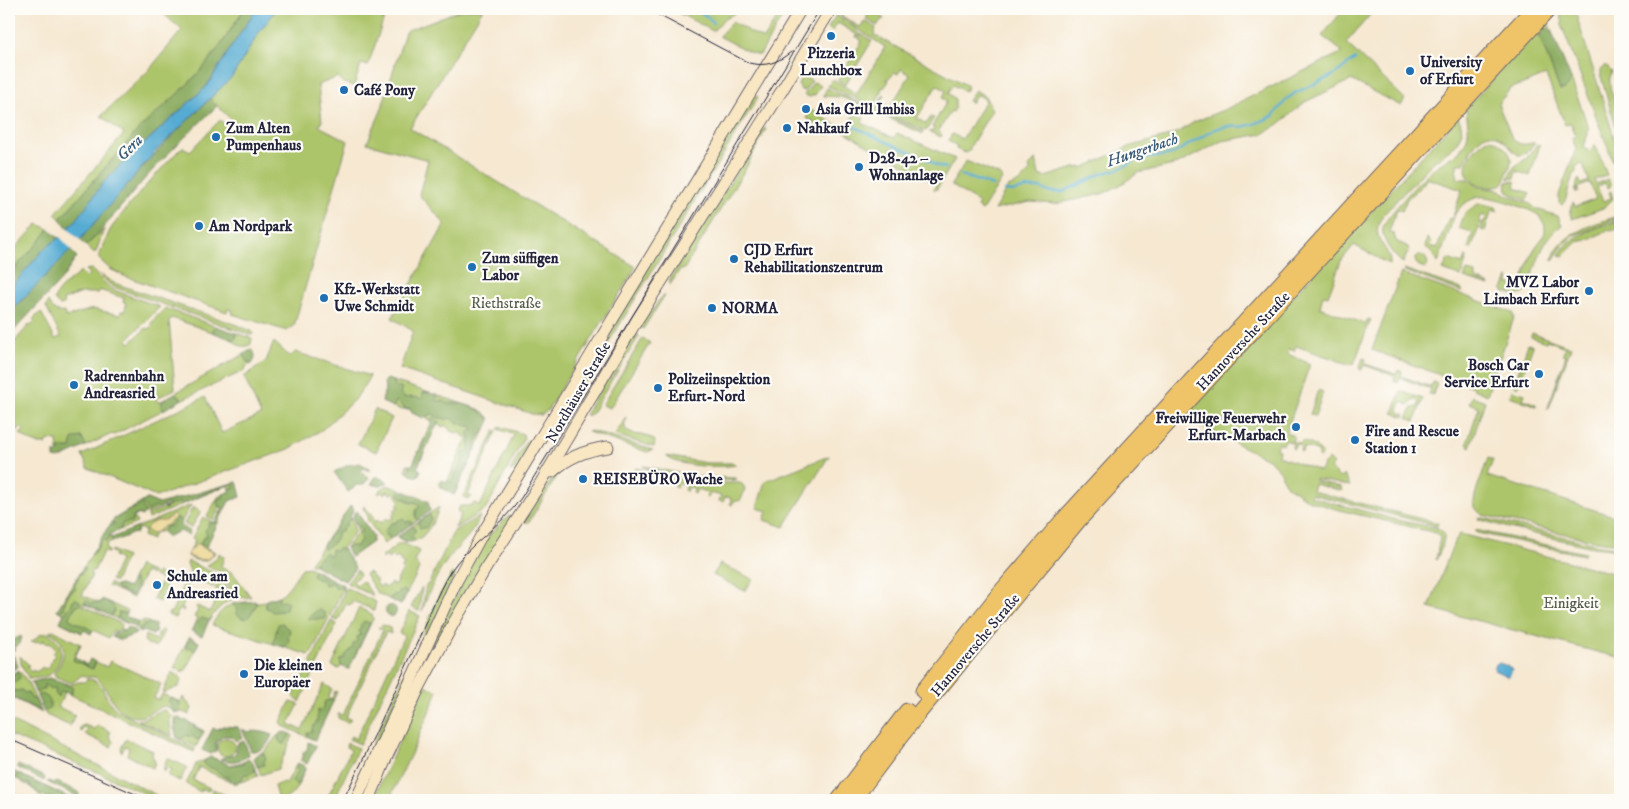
<svg xmlns="http://www.w3.org/2000/svg" width="1629" height="809" viewBox="0 0 1629 809" font-family="'IM FELL DW Pica',serif">
  <rect width="100%" height="100%" fill="#fdfcf7"/>
  <filter id="ink" filterUnits="userSpaceOnUse"><feTurbulence type="fractalNoise" baseFrequency=".02" numOctaves="2"/><feDisplacementMap in="SourceGraphic" scale="10" xChannelSelector="R" yChannelSelector="G"/><feConvolveMatrix kernelMatrix="1 2 1 2 8 2 1 2 1" color-interpolation-filters="sRGB"/></filter>
  <filter id="wash" filterUnits="userSpaceOnUse"><feTurbulence type="fractalNoise" baseFrequency=".0096" numOctaves="4" result="noise"/><feDisplacementMap in="SourceGraphic" scale="20" xChannelSelector="R" yChannelSelector="G"/><feGaussianBlur stdDeviation="1.12" result="paint"/><feColorMatrix in="noise" values="0 0 0 0 0 0 0 0 0 0 0 0 0 0 0 0 0 1.4 0 .05"/><feComposite in="paint" operator="in"/></filter>
  <g filter="url(#wash)">
    <rect width="100%" height="100%" fill="#f6e8d1"/>
    <g fill="#adc56b" stroke="#687453">
      <polygon points="158,9 244,9 223,42 203,68 186,86 139,129 60,219 55,214 124,134 101,116 148,71 182,30"/>
      <path d="M277,9h110l-19,57 -7,-2 -7,22 -11,-3 -5,-6 -20,8 4,36 -3,5 29,15 -54,185 -7,5 -55,-17 1,-3 -5,-2 -1,3 -103,-36 -14,-7 -11,-10v-4c6,-8 7,-20 13,-28 21,-28 44,-53 68,-78l3,-2 7,4 30,-31 12,11 5,-6 -27,-26 22,-22 28,-46z"/>
      <polygon points="463,9 483,9 410,128 636,267 548,410 542,415 532,414 400,369 413,331 392,318 445,224 419,195 428,160 367,143 381,111 405,32 408,30"/>
      <polygon points="671,9 741,9 723,20 713,31"/>
      <polygon points="783,9 787,9 760,55 751,53 719,36 732,22 763,39"/>
      <polygon points="867,9 875,9 884,19 881,20 877,26 866,19 868,15"/>
      <polygon points="1344,9 1375,9 1346,43 1405,99 1401,106 1351,80 1305,102 1279,124 1263,134 1222,141 1178,164 1138,173 1120,185 1102,194 1055,204 1030,202 994,210 1008,187 1019,182 1031,170 1028,168 1036,159 1039,175 1045,177 1074,168 1085,167 1131,146 1166,137 1179,132 1194,122 1228,108 1343,52 1322,36"/>
      <polygon points="1559,9 1574,9 1576,14 1620,156 1620,180 1561,24 1563,23"/>
      <polygon points="837,13 860,27 865,21 876,28 874,35 968,86 965,91 953,85 948,93 955,99 955,108 953,112 951,111 938,132 942,135 941,137 929,132 930,131 932,132 934,128 932,127 947,101 942,98 946,91 937,85 917,118 926,124 931,117 934,118 926,131 875,108 884,94 885,95 881,102 890,107 910,75 901,69 898,74 894,72 891,77 889,77 887,80 889,81 884,88 882,87 881,90 882,91 873,107 854,98 885,47 862,32"/>
      <polygon points="836,15 855,28 860,34 857,38 856,37 857,35 838,23 832,31 828,28"/>
      <path d="M1547,18l6,17 -4,-6 -7,3 -2,6 20,52 8,-6 3,-5 17,47v8l-4,13 6,5 5,-8 12,31 -13,5 2,4 12,-5 3,7 -3,2 -3,-5 -8,4 6,14 8,-3 -2,-6 2,-1 2,8 -10,9 -31,11 -2,-5 3,-12 2,5 21,-8 -6,-16 -13,5 2,4h-4l3,-12 1,-1 2,5 8,-3 -6,-17 -8,3 2,5 -4,2 -8,28 -3,3 -3,-2v-8l17,-46 -4,-11 4,-2 -5,-13 -6,2 -19,-50 -36,14 -12,15 14,34c7,8 14,7 23,4 -5,6 -8,14 -17,13 -7,-5 -12,-14 -21,-19 -16,-9 -28,17 -33,28h-7v4l-1,1 2,10h10l11,8 21,3 9,6 20,7 7,6 22,7 4,9c-25,19 -23,42 -37,67l-7,4 -16,-5 6,-13h1l-1,5 12,5c4,-10 10,-33 15,-40 4,-6 11,-12 10,-20 0,-5 -4,-11 -7,-13 -10,-7 -48,-20 -59,-18 -10,2 -19,9 -24,17l-17,49 -7,-11 -6,-5 2,-9 4,5 -1,3 7,2 12,-30 3,1 10,-29 -36,-12 -2,5 -17,16 -5,12 -5,-2 -8,23 5,2 2,7 12,6 1,3 -6,13c-10,-7 -22,-23 -20,-36 2,-9 43,-54 53,-60 10,-8 23,-12 29,-24 6,-12 2,-22 1,-34z"/>
      <polygon points="861,34 872,41 845,85 838,80 862,41 859,39"/>
      <path d="M1605,65l7,7c-8,14 7,34 8,48 1,7 0,14 0,21l-19,-64v-7z"/>
      <polygon points="802,76 812,81 804,91 801,90 798,85"/>
      <polygon points="833,79 855,93 852,97 828,86"/>
      <polygon points="814,82 821,85 816,94 810,97 804,95"/>
      <polygon points="827,88 872,109 872,110 841,97 824,96 824,94"/>
      <polygon points="975,90 985,96 992,110 970,147 970,150 966,153 956,149 957,146 948,141 952,134 962,139 986,100 977,94 971,103 968,101"/>
      <polygon points="752,94 758,97 570,406 568,405 590,369 603,342"/>
      <polygon points="874,109 924,132 923,134 873,111"/>
      <polygon points="811,110 836,125 829,135 814,126 815,123 806,118"/>
      <polygon points="855,113 864,118 862,123 894,138 897,133 955,159 937,189 934,190 936,185 887,154 885,156 844,131"/>
      <path d="M1458,117l3,7 1,8 -7,14 -23,17 -49,52c-16,26 8,29 7,50l-36,-20 -13,16 -13,35 -5,-1 -3,12 45,17 3,-5 3,1 -3,7 -2,-1 -1,2 2,1 -13,35h-6l-52,-18 -2,5 -5,-2 -1,5 22,10 -24,69 8,3 -2,5 8,3 2,-3 13,5 8,8 -4,4 -1,-1 1,-5 -15,-5 -2,5 -2,-1 1,-5 -5,-2 -2,5 -2,-1 1,-5 -8,-3 -2,5 -5,-2 -2,6 3,1 -1,6 42,15 3,-6 6,-6 5,5 -4,4 10,10 4,-3 6,11 -35,-7v2l26,6 1,4 -28,-7 -2,7 126,32 -1,3 -126,-32v3l90,24 37,7 6,5c1,9 -4,19 -8,27l4,-23 -4,-4 -97,-23 -29,-9 -23,-15 -4,-6 -2,-8 -11,-12 -80,-39 -9,1 -2,-2z"/>
      <polygon points="764,128 766,129 747,166 684,269 679,271 670,285 669,280"/>
      <path d="M1488,139l7,1c12,9 21,16 13,31 -2,4 -2,11 -7,14 -9,6 -30,-1 -34,-11 -5,-13 11,-30 21,-35z"/>
      <polygon points="1537,144 1540,145 1530,176 1516,171 1515,178 1508,179 1514,167 1527,158"/>
      <polygon points="966,161 999,175 1002,179 982,211 977,207 979,203 951,185"/>
      <path d="M1515,181l1,7 14,5 -3,7c-10,-4 -24,-5 -20,-18z"/>
      <polygon points="1478,204 1483,204 1496,207 1498,212 1492,210 1485,231 1481,230 1483,222 1487,220 1484,215 1479,218 1481,222 1471,249 1468,248 1473,233 1459,228 1465,213"/>
      <path d="M1616,217v2l-43,17 -10,9 -10,15c2,-24 44,-38 63,-43z"/>
      <path d="M1617,221h3v8l-11,1 -22,10 -10,2 -14,14 -4,-1c13,-21 36,-26 58,-34z"/>
      <path d="M38,224l11,5c-11,16 -26,29 -38,45l-2,-1v-18z"/>
      <polygon points="104,229 96,252 93,253 86,246"/>
      <path d="M1420,255l5,2 3,6 -1,4 -2,1c-6,-2 -10,-3 -10,-10z"/>
      <polygon points="1465,257 1467,257 1461,277 1443,270 1448,259 1462,264"/>
      <path d="M91,269l20,20 49,18 -33,33 3,3 16,-15 2,1 5,-4 -2,-2 14,-15 50,18 -3,6 -40,-14 -3,2 6,69 -18,9 1,4 5,-2 -1,8 3,1 -51,26 -2,-1 -26,12 -5,-9 -8,2 -2,10 -10,-1 -3,3 -1,-10 -9,-1 -2,6v-2c-12,1 -17,-3 -26,-10l4,-4 -3,-3 -4,4 -8,-6v-3l4,1 3,-2 -7,-4v-69l20,-23 2,1 4,-5 -2,-2 8,-7 14,27 6,-2 -15,-30 2,-5c4,7 8,12 16,10l2,5 27,-8 27,6 1,-4h4l1,-8 -3,-1 1,-4 -25,-8 -1,3h-16l-19,7 1,5 -4,1 -6,-6c2,-10 19,-22 27,-28l5,5 3,-3 -4,-4z"/>
      <polygon points="1404,269 1462,289 1462,292 1405,271"/>
      <polygon points="1467,271 1476,274 1476,279 1489,284 1490,286 1464,278"/>
      <polygon points="1401,273 1513,313 1514,318 1487,395 1473,389 1473,387 1372,350"/>
      <polygon points="99,274 114,283 240,326 253,332 253,334 251,335 111,286"/>
      <path d="M665,295l-22,34 -3,-3c3,-6 7,-9 11,-14 5,-6 7,-13 14,-17z"/>
      <path d="M236,333l16,5 -1,6c-7,5 -13,2 -18,-4l4,-4z"/>
      <polygon points="1532,333 1571,347 1549,408 1547,410 1566,355 1563,354 1565,347 1547,340 1546,342 1531,337"/>
      <polygon points="636,334 639,336 614,377 612,375 617,367 615,366 634,335"/>
      <polygon points="643,338 650,343 610,408 602,405"/>
      <polygon points="274,342 287,354 291,356 295,352 370,376 357,397 323,429 289,449 156,497 88,468 82,455 205,397 222,433 261,415 244,377 266,361"/>
      <polygon points="1528,344 1533,346 1518,387 1514,385"/>
      <polygon points="244,354 247,362 252,364 245,367 246,370 181,400 181,397 175,393"/>
      <polygon points="1363,358 1366,359 1365,364 1396,374 1398,370 1402,371 1401,376 1431,387 1433,382 1437,384 1433,395 1429,394 1431,389 1400,378 1398,383 1394,381 1395,376 1364,365 1362,370 1359,369"/>
      <polygon points="610,377 613,378 592,413 590,415 585,415 606,380 608,381"/>
      <path d="M387,379l92,30 10,8v5l-35,73 -14,-8 1,-7 6,2 20,-44 -4,-2 -2,-4c-6,2 -12,-1 -15,-7l-3,2 -6,-3 -20,44 4,2 -2,5c-5,2 -11,0 -13,-5l1,-6 5,2 20,-44 -4,-2 -2,-3c-5,1 -13,-3 -16,-8l-3,1 -3,-1 -3,1 -19,-8 3,-13 -1,-8z"/>
      <polygon points="1318,390 1323,392 1315,416 1310,415"/>
      <polygon points="1512,390 1525,394 1523,399 1536,404 1536,406 1510,396"/>
      <polygon points="1401,391 1423,399 1415,421 1407,418 1413,407 1418,407 1419,403 1416,399 1412,400 1408,406 1404,402 1401,403 1398,410 1400,413 1405,414 1404,417 1393,413"/>
      <polygon points="1472,396 1485,401 1470,447 1467,443 1479,407 1469,403"/>
      <polygon points="375,409 392,418 376,452 358,444"/>
      <path d="M626,417c-8,24 20,13 29,24l-1,6 -39,-12z"/>
      <polygon points="501,427 523,434 524,438 486,509 455,528 461,514 457,511 460,506 469,506 475,503 480,506 514,435 498,429"/>
      <polygon points="495,430 497,431 468,495 472,497 467,500 464,496"/>
      <polygon points="591,431 653,450 647,452 588,432"/>
      <polygon points="531,440 528,449 515,470 510,471 526,441"/>
      <path d="M666,456l40,7h28l2,2c-15,3 -59,2 -70,-9z"/>
      <polygon points="829,456 784,527 764,520 767,511 757,508 765,481"/>
      <path d="M1488,458l5,2 -6,16 133,42v26l-24,-3 -113,-26c-5,-3 -9,-7 -9,-13 0,-10 11,-33 14,-44z"/>
      <path d="M643,466l55,11 38,1 1,1 -2,1c-32,1 -62,-4 -92,-13z"/>
      <path d="M636,468c34,11 68,16 104,15l3,2 2,4 -4,11 -8,2 -1,3 -2,-1 1,-6 -6,-1 -2,5 -4,-1 2,-5 -11,-3 -2,5 -2,-1 1,-5 -10,-3 -2,5 -2,-1 1,-5 -5,-1 -2,4h-2l1,-5 -8,-3 -2,5 -2,-1 1,-5 -11,-3 -1,5 -2,-1 1,-5 -11,-3 -2,5 -2,-1 1,-5 -11,-3 -1,4h-3z"/>
      <polygon points="557,472 559,473 528,523 524,520"/>
      <path d="M237,482l4,15 -12,4 -24,46 10,5c-6,11 -18,11 -27,4l7,-16 -3,-2 11,-21 11,6 9,-15 -3,-1 -7,13 -6,-4 11,-19 13,-6 -3,-6 -80,34 -1,-4 22,-9 -1,-2 -27,12 -1,-2 -6,3 3,6 -27,11 2,4 79,-33 -9,16 -5,-3 -7,8 -4,1 -5,5h-5l-4,5v3l-9,-4 2,-5 -6,-3 -3,6 -2,-1 -27,11 -1,5 3,2 -1,2 -5,-1 -9,19 -2,-1 -2,4 2,1 -10,20 17,8 3,-4 25,12 -2,5 16,7 2,-3 13,5 -2,4 2,1 -3,5 -9,-4 -5,2 -4,-6 -52,-24 -1,2 40,19 -4,8 -5,-2 -4,8 -16,-8 -2,4 -7,-4 -2,3 -22,-11 4,-8 -7,-4 57,-91 33,-20 12,5z"/>
      <path d="M387,485l12,4v6c5,3 8,5 12,8l5,-1 4,5 -5,9 3,4 -6,4v-2h-14l-2,1 -3,-1 -6,8 -1,6h2l2,3 -6,5 -17,-25 1,-3 -5,-8 1,-2 4,7 2,-1 5,10 3,-2 2,3 7,-5 1,2 6,-3 -2,-3 4,-2 -2,-2 5,-3 -2,-3 3,-3 -6,-9 -3,3 -3,-4 -4,3 -2,-2 -3,2 -1,-2z"/>
      <polygon points="351,505 354,510 350,515 355,531 342,549 355,568 345,581 310,563"/>
      <polygon points="193,507 201,512 191,528 184,524"/>
      <path d="M439,507c-3,12 -15,36 -31,35 -3,0 -8,-3 -11,-5z"/>
      <path d="M356,511l17,25 -1,6 -21,15 -5,-10 12,-15c-1,-8 -9,-14 -2,-21z"/>
      <path d="M480,516c-5,17 -24,31 -34,46 -11,15 -18,32 -24,49l4,-26h2l26,-54z"/>
      <polygon points="509,516 514,520 435,649 431,646 482,542"/>
      <polygon points="1479,517 1594,544 1620,548 1620,550 1593,547 1543,536 1505,527 1478,519"/>
      <polygon points="1475,530 1585,553 1584,555 1477,533"/>
      <polygon points="1460,534 1620,575 1620,658 1429,608 1454,542"/>
      <polygon points="402,543 419,551 415,560 419,569 401,605 377,593 365,574 369,572 377,581 376,582 380,587 383,585 385,588 391,583 393,585 398,581 397,579 400,577 399,575 403,572 401,568 404,566 398,557 395,559 392,556 388,559 386,556 383,559 382,557 398,544"/>
      <polygon points="112,550 126,557 115,582 111,580 120,560 114,556 115,554 111,552"/>
      <polygon points="219,553 224,557 221,567 233,573 251,597 235,598 223,573 206,566 215,560"/>
      <polygon points="188,561 218,575 213,587 192,578 183,596 179,595 188,574 191,573 187,564"/>
      <polygon points="720,564 753,579 745,591 713,575"/>
      <polygon points="139,565 142,568 153,573 152,575 145,572 133,598 108,586 109,583 115,586 120,585 128,588"/>
      <path d="M309,567l34,18 1,2 -32,65 -3,3 -97,-30c18,-37 43,-14 67,-29 10,-6 16,-19 23,-28z"/>
      <polygon points="357,570 360,575 353,581 356,585 363,581 373,596 347,583"/>
      <polygon points="156,572 170,579 159,602 153,599 162,580 154,576"/>
      <polygon points="452,573 455,575 424,643 420,641 439,596"/>
      <path d="M221,576l12,23c-17,8 -24,20 -31,37l-11,-5 6,-13 -3,-1 4,-7 -2,-2 1,-2 13,6 10,-21 -5,-2z"/>
      <polygon points="422,587 419,611 411,607"/>
      <polygon points="346,588 347,588 376,602 374,611 368,608 368,606 366,607 353,601 350,605 346,604 338,621 332,619"/>
      <polygon points="178,598 182,599 182,601 184,602 182,608 184,609 183,611 179,609 175,618 168,615 169,612 171,613"/>
      <polygon points="359,608 372,614 373,619 349,669 341,666 339,669 332,666"/>
      <polygon points="409,611 420,616 360,744 349,739 351,736 356,739 404,636 399,633"/>
      <polygon points="331,621 337,624 316,667 310,663"/>
      <polygon points="383,625 390,628 391,634 386,632 346,717 351,720 348,722 346,722 338,718 338,714 343,715 383,630 378,628"/>
      <polygon points="161,629 164,631 156,647 147,644 144,641 145,635 156,640"/>
      <path d="M53,630l27,14 -7,16 20,9 3,-7 11,5 3,-6 51,23 -7,14 5,2 3,-6 19,8 2,-5 9,11 -3,7 -6,-3 -9,1 -7,-7c-11,0 -18,11 -29,11 -27,-1 -26,-28 -43,-40h-8l-5,-2 -10,8 -16,-6 -2,-4c12,-14 15,-32 -5,-41z"/>
      <path d="M47,633c14,7 18,19 10,33 -2,3 -5,7 -8,9 -6,3 -13,3 -20,4l-8,-15 -1,-8 9,9 -2,1 4,6 3,-2 2,2 7,-5 2,2 5,-3 -1,-2 3,-3 -1,-2 4,-3 -2,-3 3,-3 -6,-8 -4,2 -2,-4 -4,3 -2,-2 -3,2 -2,-2 -3,2 11,-9z"/>
      <polygon points="189,637 199,642 186,670 182,672 174,668"/>
      <polygon points="418,646 421,648 359,782 356,781"/>
      <polygon points="308,667 315,669 300,702 293,697"/>
      <polygon points="19,670 27,681 42,713 9,696 9,676"/>
      <polygon points="172,672 179,676 182,680 178,687 164,693 163,692"/>
      <path d="M50,678l21,7 7,-3h6l3,-3c14,0 16,12 22,22 3,5 7,9 12,12l74,36 -1,3 -129,-60 -7,15 17,8 -5,11 -24,-11 -15,-33z"/>
      <polygon points="324,684 332,689 328,698 331,700 335,691 337,692 315,740 283,726 281,722 290,702 299,704 289,724 302,730"/>
      <polygon points="425,685 438,691 411,754 389,800 374,800 381,782"/>
      <path d="M165,710l6,6 -1,6 2,14 -34,-16c10,-1 17,-9 27,-10z"/>
      <polygon points="174,717 180,718 180,720 187,721 204,731 196,747 177,738"/>
      <polygon points="9,720 158,796 157,799 97,772 9,735"/>
      <polygon points="85,725 94,729 98,725 111,732 109,735 113,742 111,747 85,734 88,729 84,727 81,732 79,730 81,726"/>
      <polygon points="281,733 289,733 293,736 278,769 261,775 254,757 266,750 276,737"/>
      <circle cx="226" cy="747" r="9"/>
      <polygon points="126,739 153,751 152,755 155,762 153,768 127,755 129,748 125,746 122,752 121,748"/>
      <polygon points="347,743 358,748 334,800 326,800 351,750 346,747"/>
      <polygon points="211,757 230,765 251,760 258,776 235,784 199,767 193,780 210,788 208,791 202,789 201,792 186,784 196,764"/>
      <polygon points="167,758 187,767 180,781 168,776 171,769 168,767 164,773 163,770"/>
      <path d="M297,763l9,4c-6,13 -11,33 -28,33l-4,-14 9,-4 3,2z"/>
      <path d="M9,770l8,3 57,27h-31c-8,-12 -21,-20 -34,-24z"/>
      <polygon points="213,789 235,800 217,800 209,796"/>
    </g>
    <g fill="#8aaa5f" stroke="#56664d">
      <polygon points="244,9 256,9 225,57 207,86 124,162 103,183 78,218 68,228 60,219 139,129 186,86 203,68 223,42"/>
      <polygon points="1545,29 1549,29 1553,35 1571,79 1565,89 1560,90 1540,38 1542,32"/>
      <path d="M210,99l7,7c-26,25 -52,50 -75,76 -19,22 -36,44 -56,64l-6,-6c41,-50 83,-97 130,-141z"/>
      <path d="M49,229l10,9 -16,12 -34,40v-17l2,1c12,-17 27,-29 38,-45z"/>
      <polygon points="70,250 77,257 62,279 9,336 9,314"/>
      <polygon points="215,326 236,333 236,338 233,340 212,332"/>
      <path d="M252,349c4,6 4,10 0,15l-5,-2 -3,-8z"/>
      <path d="M387,379l7,3 1,4 6,1 1,2 -2,3 5,6 6,-1 2,1 4,-1 3,2 3,-3 -1,-1 2,-3 13,3 1,2 -3,3 3,1 4,-1 7,4c8,-4 31,5 38,11l1,3 2,1c-2,8 -6,12 -11,18 -3,5 -4,12 -8,18l1,3 -18,37 -13,-7 -2,-4 3,-4c6,3 9,2 13,-4v-3l4,-4v-4l4,-5v-7l6,-2 1,-13 -2,-5 5,-4 -1,-3h-6l-5,-3h-3l-7,-5 -5,2 -3,-2h-5l-6,-4 -9,4 -11,-5 -2,-4h-5l-8,-8 -4,6 -11,-5 3,-13 -1,-8z"/>
      <polygon points="175,393 181,398 181,400 165,409 162,408 161,406 163,400"/>
      <path d="M434,417l3,4h2l1,3v1l-3,-1 -20,44 3,2 -2,6c-4,1 -10,-2 -11,-5l3,-2v-4l2,1 20,-44 -2,-1z"/>
      <polygon points="81,437 86,446 59,459 54,458 54,453 58,453 61,448 71,448 73,439"/>
      <path d="M360,463l9,5v3l-6,-3 -2,4 8,5c-3,7 -7,9 -14,8l-1,3 -6,4 -14,-20 14,-7z"/>
      <polygon points="376,476 388,482 380,486 371,484"/>
      <path d="M237,482l4,15 -12,4 -23,46 -6,-3 2,-3v-2l5,-3 -2,-6 3,-3v-3l3,-2 3,2 9,-16 -5,-3 -1,-4 2,-3h5l-1,-4 8,-3 -2,-3h5v-3l-2,-1 -33,12 -7,4 -2,-2 -3,2 1,2 -6,2 -3,-3 -2,3h-4l-8,5 -2,-1 6,-2 -1,-2 -9,4 -2,-2 -9,5 -4,-6 -2,2 3,4 -1,3 -3,2 -1,-2 -6,2 -2,6 -9,1 -2,5 -2,1 -1,2 -8,3v4l-3,3 -5,-1 -6,11 -5,4 17,-28 7,-3 -4,-2c3,-4 26,-16 30,-17l2,-3 4,-3 12,5z"/>
      <polygon points="399,489 428,501 430,511 418,520 416,519 416,511 419,506 416,502 411,503 406,499 403,499 398,493"/>
      <polygon points="351,505 354,510 351,513 350,520 347,522 346,526 343,527 342,532 337,532 337,538 335,539 334,542 325,549 323,548 324,544"/>
      <path d="M356,511l17,25 -1,6 -21,15 -5,-9 3,-2h8l4,-6 -3,-7 3,-1v-4l-4,-2c-3,-5 -6,-10 -1,-15z"/>
      <polygon points="430,514 431,519 426,528 420,528 418,522"/>
      <polygon points="177,518 182,521 180,525 190,531 188,535 180,531 166,537 163,531 165,527 170,526"/>
      <polygon points="403,519 406,522 411,521 412,524 390,539 389,536 385,535 385,531 391,523 396,523 398,520"/>
      <polygon points="413,526 415,529 415,532 411,536 414,538 413,541 408,542 397,537"/>
      <path d="M136,528l1,3 -1,3 -2,-1 -24,10 2,-5c8,-4 15,-6 24,-10z"/>
      <polygon points="338,548 344,550 355,568 345,581 316,566 314,563 325,552 330,556 331,549 336,551"/>
      <polygon points="84,566 85,569 79,576 74,586 76,589 70,592 69,595 67,596 64,606 65,609 62,609 61,612 57,610"/>
      <polygon points="314,570 343,585 342,589 339,586 337,588 334,586 333,582 325,585 321,579 318,580 312,575"/>
      <polygon points="133,578 135,580 137,587 132,596 116,588 116,586 120,585 128,588"/>
      <polygon points="404,590 407,593 401,605 389,599 395,594 398,595 399,592"/>
      <polygon points="279,596 279,601 287,601 288,603 285,610 283,611 272,612 269,609 266,608 265,602 266,600"/>
      <polygon points="76,599 80,601 80,605 75,607 69,619 92,630 91,634 84,630 82,633 60,622 64,614 63,613 67,612 67,609 70,608 73,600"/>
      <polygon points="86,600 89,601 91,603 101,603 103,600 110,603 115,609 111,616 84,603"/>
      <path d="M255,601l2,3c-3,6 -6,11 -11,15l-4,-1 -5,-4 -1,-6 -4,-4z"/>
      <circle cx="391" cy="611" r="5.5"/>
      <polygon points="319,609 325,613 325,619 309,619 310,616"/>
      <path d="M118,612l6,1c3,5 8,8 14,10l-1,4 -21,-9 3,-2z"/>
      <polygon points="202,618 209,620 202,636 193,632 193,630 196,623"/>
      <polygon points="364,621 370,623 349,669 341,666 340,660 345,658 345,656 353,647 353,644 357,641 357,637 361,635 359,631 361,627 360,626"/>
      <polygon points="148,623 155,627 154,629 156,630 153,635 144,631 141,632 139,630 139,627 143,628 142,626 143,624 147,625"/>
      <polygon points="283,623 284,626 290,630 288,637 289,641 286,647 273,644 278,624"/>
      <polygon points="127,627 134,630 136,634 120,640 112,637 114,632 119,634 121,630 125,631"/>
      <polygon points="21,636 22,639 19,641 21,643 14,648 15,650 11,651 9,645 13,640"/>
      <polygon points="190,638 199,642 195,651 193,650 190,647 188,649 185,647"/>
      <polygon points="80,644 81,644 75,657 87,665 90,659 96,662 92,669 73,660"/>
      <polygon points="9,656 15,656 18,667 9,672"/>
      <polygon points="18,671 20,678 18,680 14,682 12,689 15,691 22,690 23,692 28,693 32,699 35,699 41,711 9,696 9,676"/>
      <polygon points="50,678 74,688 72,689 72,694 66,692 61,692 58,697 55,693 56,689 54,688 50,689 44,684 44,689 41,689 38,693 35,692 32,682"/>
      <polygon points="41,694 46,696 50,700 50,708 44,712 37,696"/>
      <polygon points="171,698 179,702 181,706 179,712 173,711 172,706 168,701"/>
      <polygon points="334,700 315,740 309,738 307,733 312,731 312,728 317,721 318,710 322,710 325,701"/>
      <polygon points="179,717 180,720 187,721 197,729 204,731 201,738 197,740 192,736 189,737 187,735 181,739 177,738 174,728 176,725 175,720"/>
      <polygon points="223,726 238,727 243,738 236,741 231,736 223,736 216,742 216,751 211,754 202,750 213,728 218,729"/>
      <path d="M242,729l6,3c6,-2 19,0 24,3 -4,10 -9,17 -21,16z"/>
      <polygon points="285,732 289,733 290,735 284,745 279,741 278,736 281,733"/>
      <path d="M244,741l5,13 -1,2c-11,6 -17,7 -28,3 7,-5 18,1 17,-15z"/>
      <polygon points="308,742 316,746 307,764 300,760 303,757 303,752 307,750"/>
      <polygon points="262,753 264,754 266,759 264,761 264,765 257,767 254,757"/>
      <path d="M211,757l19,8 14,-2 2,-3 3,-1 3,2 3,8 -1,3h-3l-2,3 -4,-1 -4,6 -8,2 -6,-3v-3l-3,1c-4,-5 -15,-11 -20,-12v-4z"/>
      <polygon points="298,763 306,767 298,784 297,785 292,781 298,771 296,768"/>
      <polygon points="18,765 45,777 44,781 16,767"/>
      <polygon points="17,773 35,782 36,784 40,784 65,796 61,800 52,800 51,797 48,798 43,794 39,794 30,787 30,783 25,784 16,778"/>
      <polygon points="49,781 53,783 57,782 79,792 79,797 47,782"/>
    </g>
    <g fill="#eeda9e" stroke="#887e6c">
      <path d="M173,515l3,2 -7,6 -1,2 -4,1c-3,3 -10,9 -15,7l-3,-5 4,-4 7,-3h7z"/>
      <polygon points="198,543 203,548 214,552 208,559 199,560 188,556 189,552"/>
    </g>
    <g fill="#55abd2" stroke="#3c6686">
      <polygon points="256,9 277,9 260,31 232,77 156,151 80,240 9,314 9,290 43,250 59,238 78,218 103,183 124,162 207,86 225,57"/>
      <polygon points="1499,663 1508,666 1512,670 1509,677 1494,670 1496,664"/>
    </g>
    <polygon fill="#f6e8d1" points="66,227 82,242 73,251 58,235"/>
    <g fill="none" stroke-linecap="round" stroke-linejoin="round">
      <g stroke="#55abd2" stroke-width="2.5">
        <path d="M686,9c12,2 20,4 27,14"/>
        <polyline points="853,126 889,143 929,160 935,165 946,168"/>
        <polyline points="961,175 993,186"/>
        <polyline points="1005,191 1011,192 1027,188 1040,188 1049,192 1063,192 1103,173 1119,169 1137,160 1173,154 1215,129 1229,126 1241,127 1254,124 1264,120 1273,116 1287,99 1295,93 1334,75 1355,59"/>
      </g>
    </g>
  </g>
  <g filter="url(#ink)">
    <g fill="none" stroke-linecap="round" stroke-linejoin="round">
      <g stroke="#6c6770" stroke-width="13">
        <g id="secondary">
          <path d="M552,472c16,-15 34,-22 56,-25"/>
          <polyline points="356,800 456,582 481,536 801,9"/>
          <polyline points="369,800 387,756 419,688 454,622 487,566 540,484 637,320 781,92 831,9"/>
        </g>
      </g>
      <g stroke="#6c6770" stroke-width="17">
        <g id="highway">
          <polyline points="923,691 999,594 1063,520 1533,9"/>
          <polyline points="839,800 907,711"/>
          <polyline points="853,800 917,715 1078,521 1549,9"/>
        </g>
      </g>
      <use href="#secondary" stroke="#f9e7c3" stroke-width="11"/>
      <use href="#highway" stroke="#efc469" stroke-width="15"/>
      <g stroke="#22223b" stroke-width="1">
        <path d="M647,9l102,54c17,4 28,0 42,-11"/>
        <polyline points="9,739 149,800"/>
        <path d="M343,800c26,-51 49,-103 73,-155 11,-24 20,-50 34,-73 18,-28 51,-45 71,-74l299,-489"/>
      </g>
    </g>
  </g>
  <g fill="#1f6fb2" stroke="#fdfcf7" stroke-width="2">
    <circle cx="831" cy="36" r="5"/>
    <circle cx="1410" cy="71" r="5"/>
    <circle cx="344" cy="90" r="5"/>
    <circle cx="806" cy="109" r="5"/>
    <circle cx="787" cy="128" r="5"/>
    <circle cx="216" cy="137" r="5"/>
    <circle cx="859" cy="167" r="5"/>
    <circle cx="199" cy="226" r="5"/>
    <circle cx="734" cy="259" r="5"/>
    <circle cx="472" cy="267" r="5"/>
    <circle cx="1589" cy="291" r="5"/>
    <circle cx="324" cy="298" r="5"/>
    <circle cx="712" cy="308" r="5"/>
    <circle cx="1539" cy="374" r="5"/>
    <circle cx="74" cy="385" r="5"/>
    <circle cx="658" cy="388" r="5"/>
    <circle cx="1296" cy="427" r="5"/>
    <circle cx="1355" cy="440" r="5"/>
    <circle cx="583" cy="479" r="5"/>
    <circle cx="157" cy="585" r="5"/>
    <circle cx="244" cy="674" r="5"/>
  </g>
  <g text-anchor="middle" stroke-width="4.5" stroke-linejoin="round" paint-order="stroke">
    <g font-size="15" font-weight="bold" fill="#22223b" stroke="#fdfcf7" text-anchor="start">
      <text x="831" y="58" text-anchor="middle">Pizzeria<tspan x="831" dy="17">Lunchbox</tspan></text>
      <text x="1420" y="67">University<tspan x="1420" dy="17">of Erfurt</tspan></text>
      <text x="354" y="95">Café Pony</text>
      <text x="816" y="114">Asia Grill Imbiss</text>
      <text x="226" y="133">Zum Alten<tspan x="226" dy="17">Pumpenhaus</tspan></text>
      <text x="797" y="133">Nahkauf</text>
      <text x="869" y="163">D28-42 –<tspan x="869" dy="17">Wohnanlage</tspan></text>
      <text x="209" y="231">Am Nordpark</text>
      <text x="744" y="255">CJD Erfurt<tspan x="744" dy="17">Rehabilitationszentrum</tspan></text>
      <text x="482" y="263">Zum süffigen<tspan x="482" dy="17">Labor</tspan></text>
      <text x="1579" y="287" text-anchor="end">MVZ Labor<tspan x="1579" dy="17">Limbach Erfurt</tspan></text>
      <text x="334" y="294">Kfz-Werkstatt<tspan x="334" dy="17">Uwe Schmidt</tspan></text>
      <text x="722" y="313">NORMA</text>
      <text x="1529" y="370" text-anchor="end">Bosch Car<tspan x="1529" dy="17">Service Erfurt</tspan></text>
      <text x="84" y="381">Radrennbahn<tspan x="84" dy="17">Andreasried</tspan></text>
      <text x="668" y="384">Polizeiinspektion<tspan x="668" dy="17">Erfurt-Nord</tspan></text>
      <text x="1286" y="423" text-anchor="end">Freiwillige Feuerwehr<tspan x="1286" dy="17">Erfurt-Marbach</tspan></text>
      <text x="1365" y="436">Fire and Rescue<tspan x="1365" dy="17">Station 1</tspan></text>
      <text x="593" y="484">REISEBÜRO Wache</text>
      <text x="167" y="581">Schule am<tspan x="167" dy="17">Andreasried</tspan></text>
      <text x="254" y="670">Die kleinen<tspan x="254" dy="17">Europäer</tspan></text>
    </g>
    <g font-size="15" fill="#535b4c" stroke="#fdfcf7">
      <text x="506" y="308">Riethstraße</text>
      <text x="1571" y="608">Einigkeit</text>
    </g>
    <g font-size="15" fill="#22223b" stroke="#fdfcf7">
      <text transform="translate(1243 341) rotate(-47)" y="5">Hannoversche Straße</text>
      <text transform="translate(578 392) rotate(-60)" y="5">Nordhäuser Straße</text>
      <text transform="translate(975 645) rotate(-50)" y="5">Hannoversche Straße</text>
    </g>
    <g font-size="16" font-style="italic" fill="#365977" stroke="#fdfcf7">
      <text transform="translate(129 147) rotate(-45)" y="6">Gera</text>
      <text transform="translate(1142 149) rotate(-19)" y="6">Hungerbach</text>
    </g>
  </g>
  <rect width="1629" height="809" fill="none" stroke="#fdfcf7" stroke-width="30"/>
</svg>
